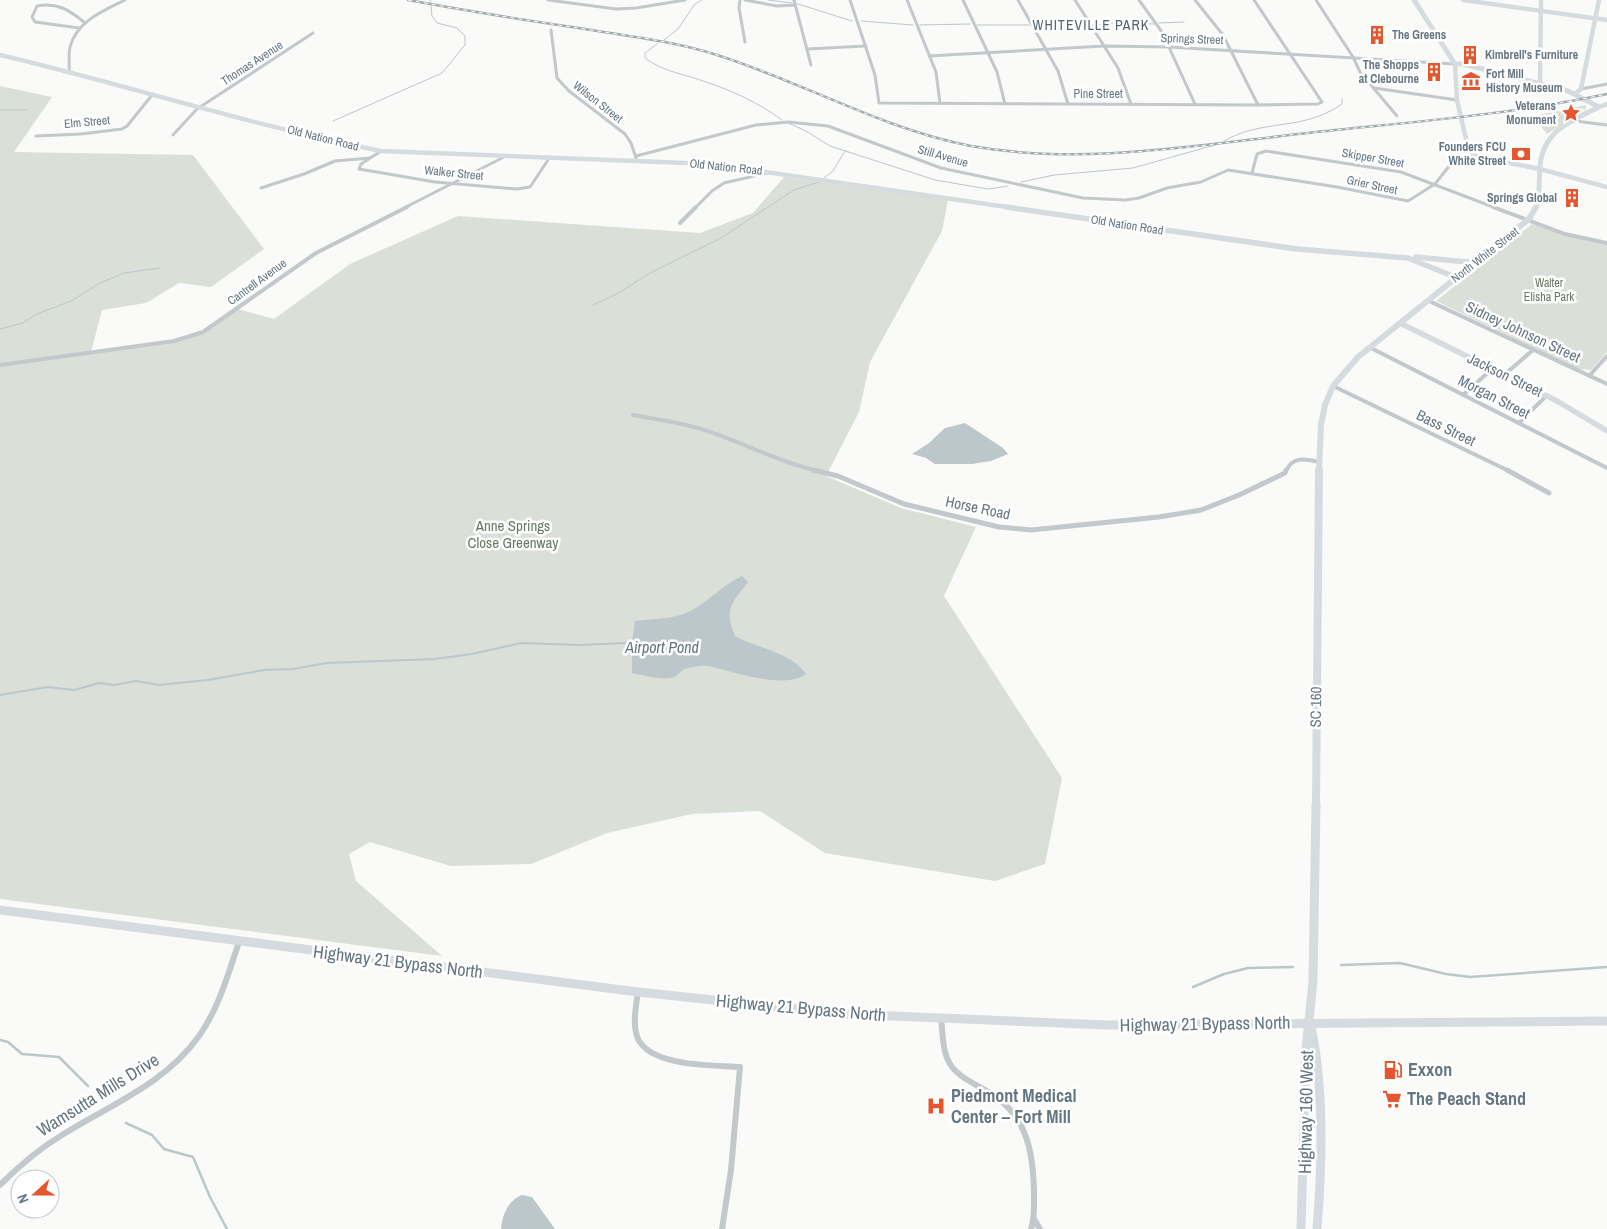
<svg xmlns="http://www.w3.org/2000/svg" width="1607" height="1229" viewBox="0 0 1607 1229" font-family="'Archivo Narrow',sans-serif">
  <rect width="100%" height="100%" fill="#fafaf8"/>
  <g fill="#dadfd7">
    <polygon points="0,86 52,97 14,152 193,155 264,249 211,287 179,283 146,303 102,310 91,352 174,341 203,332 238,309 274,319 350,264 458,216 700,233 753,213 784,177 948,200 942,231 870,362 859,412 826,476 901,508 976,527 944,596 1062,778 1045,864 995,881 825,853 760,811 692,814 607,833 531,864 451,866 370,842 349,854 356,881 442,956 0,899"/>
    <polygon points="1586,105 1586,109 1547,134 1533,116"/>
    <polygon points="1532,224 1607,243 1607,352 1591,370 1578,369 1436,301"/>
  </g>
  <g fill="#bbc7cb">
    <polygon points="965,423 1003,448 1008,454 991,461 972,464 935,464 926,458 912,454 929,443 945,428"/>
    <path d="M742,576l6,6c-17,22 -24,27 -13,54 23,13 56,16 71,38 -21,16 -72,-2 -97,-8 -6,-1 -20,1 -26,4 -3,2 -6,6 -9,7 -10,4 -32,-2 -42,-4v-30l3,-22c17,-2 36,-2 51,-8 21,-9 36,-28 56,-37z"/>
    <path d="M522,1195l10,2 23,32h-54c1,-13 7,-29 21,-34z"/>
  </g>
  <g fill="none" stroke-linecap="round" stroke-linejoin="round">
    <g stroke="#bbc7cb" stroke-width="1">
      <polyline points="430,0 431,2"/>
      <polyline points="768,0 792,3"/>
      <polyline points="798,4 852,21"/>
      <polyline points="861,21 913,25"/>
      <polyline points="1159,23 1184,22"/>
      <polyline points="920,25 970,24"/>
      <polyline points="977,25 1029,25"/>
      <polyline points="1035,25 1062,28 1088,26"/>
      <polyline points="1094,25 1115,23 1154,24"/>
      <polyline points="664,40 678,29 695,4 702,0"/>
      <path d="M657,44l-12,9v5c18,14 40,16 61,24 27,9 53,21 76,38"/>
      <polyline points="0,110 27,110"/>
      <polyline points="333,121 442,73 465,45 465,36 457,28 437,23 432,16 431,6"/>
      <polyline points="788,123 806,131 830,146 935,180 988,189 1008,186"/>
      <path d="M1224,141c40,-23 78,-9 118,-37v-5"/>
      <polyline points="824,178 833,171 845,151"/>
      <polyline points="1021,182 1054,175 1133,168 1222,143"/>
      <polyline points="593,305 617,294 650,273 721,238 794,190 819,182"/>
      <polyline points="0,329 23,323 37,314 71,301 100,283 124,273 160,268"/>
    </g>
    <polyline stroke="#bbc7cb" stroke-width="2" points="0,695 48,687 74,690 99,683 114,685 136,681 159,685 208,680 264,670 293,669 327,663 435,659 472,654 521,643 579,645 625,643"/>
    <g stroke="#bbc7cb" stroke-width="2.5">
      <polyline points="1341,965 1400,963 1446,974 1470,977 1607,967"/>
      <polyline points="1193,987 1224,974 1248,968 1293,967"/>
      <polyline points="0,1040 8,1042 22,1054 59,1057 88,1086"/>
      <polyline points="126,1123 152,1135 164,1149 193,1157 210,1197 227,1229"/>
    </g>
    <g stroke="#c3c8cc" stroke-width="3">
      <polyline points="548,0 616,9 636,8 685,0"/>
      <polyline points="740,0 739,8 745,42"/>
      <polyline points="745,0 777,6 795,5"/>
      <polyline points="794,0 811,65"/>
      <polyline points="850,0 875,75 879,103 1258,105 1318,104 1322,102 1254,0"/>
      <polyline points="907,0 936,72 940,103"/>
      <polyline points="963,0 997,72 1005,104"/>
      <polyline points="1018,0 1058,71 1068,104"/>
      <polyline points="1075,0 1118,68 1131,104"/>
      <polyline points="1139,0 1162,32 1195,104"/>
      <polyline points="1195,0 1223,35 1258,105"/>
      <polyline points="1316,0 1353,57 1360,72 1397,116"/>
      <path d="M79,28l-44,-6 -3,-5 5,-11c20,-4 32,4 47,16"/>
      <polyline points="551,30 557,78 569,91 625,134 631,143 636,158"/>
      <polyline points="807,49 866,46"/>
      <polyline points="929,56 1104,46 1169,47 1455,64"/>
      <path d="M69,71c1,-8 -1,-16 1,-24 7,-26 33,-36 55,-47"/>
      <polyline points="1374,88 1457,100"/>
      <polyline points="1581,89 1607,84"/>
      <polyline points="1575,121 1607,125"/>
      <polyline points="173,135 197,109 313,33"/>
      <polyline points="36,136 81,134 122,129 127,126 153,94"/>
      <polyline points="381,151 361,164 359,169 435,182 517,189 530,187 550,157"/>
      <polyline points="636,156 756,125 788,122 828,126 941,168 1083,198 1125,200 1139,198 1167,188 1201,182 1228,170 1337,187 1408,201 1435,184 1450,165 1472,154"/>
      <polyline points="1252,173 1257,154 1266,151 1401,172 1496,208"/>
      <polyline points="261,188 304,174 335,161 370,158"/>
      <polyline points="404,208 506,156"/>
      <polyline points="695,208 712,191 724,183 767,173"/>
    </g>
    <g stroke="#c3c8cc" stroke-width="4">
      <polyline points="1493,207 1565,234 1607,243"/>
      <polyline points="680,223 696,207"/>
      <polyline points="1429,301 1607,384"/>
      <polyline points="1369,347 1607,468"/>
      <polyline points="0,365 174,341 203,332 316,253 407,207"/>
      <polyline points="1504,375 1533,350"/>
      <polyline points="1589,376 1607,356"/>
      <polyline points="1333,386 1509,471"/>
      <polyline points="1463,395 1492,369"/>
      <path d="M633,415c28,5 57,9 83,19 34,12 66,29 102,37"/>
      <polyline points="1519,423 1547,395"/>
      <path d="M1286,471c7,-15 19,-12 33,-9"/>
    </g>
    <g stroke="#c3c8cc" stroke-width="5">
      <polyline points="813,470 838,476 904,504 999,527 1031,530 1159,517 1201,510 1239,495 1285,473 1286,470"/>
      <polyline points="1507,470 1549,493"/>
    </g>
    <g stroke="#c3c8cc" stroke-width="6">
      <path d="M638,992c-2,14 -6,33 0,47 14,28 75,26 102,28l-9,103 -9,59"/>
      <path d="M941,1019c2,14 1,32 9,45 9,15 31,22 46,33 32,23 37,57 38,94 0,13 1,26 -3,38"/>
      <path d="M0,1185c19,-19 39,-36 62,-50 48,-30 103,-51 137,-99 20,-28 29,-62 40,-94"/>
      <polyline points="1034,1219 1040,1229"/>
    </g>
    <g stroke="#d6dbdf" stroke-width="4.5">
      <polyline points="1463,0 1607,20"/>
      <path d="M0,55c127,30 253,71 381,96l330,13 303,44"/>
      <polyline points="1455,64 1457,100 1469,152 1478,157 1540,169 1607,187"/>
      <polyline points="1540,84 1541,0"/>
      <polyline points="1575,94 1581,89 1599,0"/>
      <polyline points="1599,107 1607,104"/>
    </g>
    <g stroke="#d6dbdf" stroke-width="5.5">
      <polyline points="1006,207 1297,249 1408,258 1455,277"/>
      <polyline points="1416,257 1467,262 1478,260"/>
      <polyline points="1400,323 1557,401 1607,431"/>
    </g>
    <path stroke="#d6dbdf" stroke-width="5" d="M1414,0l41,64h8l105,27 31,16c-28,14 -56,24 -59,59 -1,15 0,28 -4,42"/>
    <polyline stroke="#d6dbdf" stroke-width="6" points="1319,471 1321,425 1325,405 1333,386 1358,357 1529,219 1536,207"/>
    <polyline stroke="#d6dbdf" stroke-width="8" points="1316,805 1319,470"/>
    <g stroke="#d6dbdf" stroke-width="9">
      <polyline points="0,910 638,992 845,1014 1107,1025 1607,1021"/>
      <path d="M1311,1027c13,60 11,141 6,202"/>
      <polyline points="1301,1229 1306,1049 1313,981 1316,804"/>
    </g>
    <g stroke="#a2aab0" stroke-width="2.5">
      <path id="rail" d="M408,0c55,10 109,19 164,27 48,8 98,13 145,28 86,27 165,74 254,91 112,20 226,-1 337,-13 101,-11 200,-18 299,-39"/>
    </g>
    <use href="#rail" stroke="#fff" stroke-width="1" stroke-dasharray="4" stroke-linecap="butt"/>
  </g>
  <defs>
    <g id="building-bare" transform="scale(1.5)"><path d="M-4-6H4V6H1V3H-1V6H-4ZM-2.5-4.3h1.7v1.8h-1.7ZM.8-4.3h1.7v1.8H.8ZM-2.5-1h1.7V.8h-1.7ZM.8-1h1.7V.8H.8Z" fill="#e4572e" stroke="#fff" stroke-width="2.5" paint-order="stroke"/></g>
    <g id="museum-bare" transform="scale(1.5)"><path d="M0-6L6-3V-2H-6V-3ZM-5-1h2V3h-2ZM-1-1h2V3h-2ZM3-1h2V3H3ZM-6 4H6V6H-6Z" fill="#e4572e" stroke="#fff" stroke-width="2.5" paint-order="stroke"/></g>
    <g id="sight-bare" transform="scale(1.5)"><path d="M0-6L1.8-2.2L6-1.7L2.9 1.2L3.7 5.4L0 3.3L-3.7 5.4L-2.9 1.2L-6-1.7L-1.8-2.2Z" fill="#e4572e" stroke="#fff" stroke-width="2.5" paint-order="stroke"/></g>
    <g id="bank-bare" transform="scale(1.5)"><path d="M-6-4H6V4H-6ZM0-2.3a2.3 2.3 0 1 0 0 4.6a2.3 2.3 0 1 0 0-4.6Z" fill="#e4572e" stroke="#fff" stroke-width="2.5" paint-order="stroke"/></g>
    <g id="fuel-bare" transform="scale(1.5)"><path d="M-5.5-6h7V0h2V4h1.3V-2.5L3-4.5l.8-.8L6-3V5H2.5V1h-1V6h-7ZM-4.2-4.7v3.2H.2V-4.7Z" fill="#e4572e" stroke="#fff" stroke-width="2.5" paint-order="stroke"/></g>
    <g id="supermarket-bare" transform="scale(1.5)"><path d="M-6-5.5h2.5l.6 2H6L4.5 2H-2.5L-4.4-4H-6ZM-1.5 3.2a1.3 1.3 0 1 0 .1 0ZM3 3.2a1.3 1.3 0 1 0 .1 0Z" fill="#e4572e" stroke="#fff" stroke-width="2.5" paint-order="stroke"/></g>
    <g id="hospital-bare" transform="scale(1.5)"><path d="M-5-5h3v3.5h4V-5h3V5h-3V1.5h-4V5h-3Z" fill="#e4572e" stroke="#fff" stroke-width="2.5" paint-order="stroke"/></g>
  </defs>
  <g fill-rule="evenodd">
    <use href="#building-bare" x="1377" y="35"/>
    <use href="#building-bare" x="1470" y="55"/>
    <use href="#building-bare" x="1434" y="72"/>
    <use href="#museum-bare" x="1471" y="81"/>
    <use href="#sight-bare" x="1571" y="113"/>
    <use href="#bank-bare" x="1521" y="154"/>
    <use href="#building-bare" x="1572" y="198"/>
    <use href="#fuel-bare" x="1393" y="1070"/>
    <use href="#supermarket-bare" x="1392" y="1099"/>
    <use href="#hospital-bare" x="936" y="1106"/>
  </g>
  <g text-anchor="middle" stroke-width="5" stroke-linejoin="round" paint-order="stroke">
    <g font-size="12" font-weight="bold" fill="#657683" stroke="#fff" text-anchor="end">
      <text x="1392" y="39" text-anchor="start">The Greens</text>
      <text x="1485" y="59" text-anchor="start">Kimbrell's Furniture</text>
      <text x="1419" y="69">The Shopps<tspan x="1419" dy="14">at Clebourne</tspan></text>
      <text x="1486" y="78" text-anchor="start">Fort Mill<tspan x="1486" dy="14">History Museum</tspan></text>
      <text x="1556" y="110">Veterans<tspan x="1556" dy="14">Monument</tspan></text>
      <text x="1506" y="151">Founders FCU<tspan x="1506" dy="14">White Street</tspan></text>
      <text x="1557" y="202">Springs Global</text>
    </g>
    <g font-size="12" fill="#657683" stroke="#fff">
      <text transform="translate(1192 39) rotate(2)" y="4">Springs Street</text>
      <text transform="translate(252 63) rotate(-33)" y="4">Thomas Avenue</text>
      <text x="1098" y="98">Pine Street</text>
      <text transform="translate(598 102) rotate(38)" y="4">Wilson Street</text>
      <text transform="translate(87 122) rotate(-5)" y="4">Elm Street</text>
      <text transform="translate(323 138) rotate(14)" y="4">Old Nation Road</text>
      <text transform="translate(943 156) rotate(16)" y="4">Still Avenue</text>
      <text transform="translate(1373 158) rotate(10)" y="4">Skipper Street</text>
      <text transform="translate(726 167) rotate(6)" y="4">Old Nation Road</text>
      <text transform="translate(454 173) rotate(6)" y="4">Walker Street</text>
      <text transform="translate(1372 185) rotate(12)" y="4">Grier Street</text>
      <text transform="translate(1127 225) rotate(9)" y="4">Old Nation Road</text>
      <text transform="translate(1485 255) rotate(-38)" y="4">North White Street</text>
      <text transform="translate(257 282) rotate(-36)" y="4">Cantrell Avenue</text>
    </g>
    <g font-size="12" fill="#687a64" stroke="#fff">
      <text x="1549" y="287">Walter<tspan x="1549" dy="14">Elisha Park</tspan></text>
    </g>
    <g font-size="14" letter-spacing="1" fill="#57646e" stroke="#fff">
      <text x="1091" y="30">WHITEVILLE PARK</text>
    </g>
    <g font-size="15" fill="#657683" stroke="#fff">
      <text transform="translate(1523 332) rotate(25)" y="5">Sidney Johnson Street</text>
      <text transform="translate(1505 375) rotate(26)" y="5">Jackson Street</text>
      <text transform="translate(1494 397) rotate(27)" y="5">Morgan Street</text>
      <text transform="translate(1446 428) rotate(26)" y="5">Bass Street</text>
      <text transform="translate(978 508) rotate(12)" y="5">Horse Road</text>
      <text transform="translate(1316 707) rotate(-89)" y="5">SC 160</text>
    </g>
    <g font-size="15" fill="#687a64" stroke="#fff">
      <text x="513" y="531">Anne Springs<tspan x="513" dy="17">Close Greenway</tspan></text>
    </g>
    <g font-size="16" font-style="italic" fill="#60757c" stroke="#fff">
      <text x="662" y="653">Airport Pond</text>
    </g>
    <g font-size="18" fill="#657683" stroke="#fff">
      <text transform="translate(398 962) rotate(7)" y="6">Highway 21 Bypass North</text>
      <text transform="translate(801 1008) rotate(5)" y="6">Highway 21 Bypass North</text>
      <text transform="translate(1205 1024) rotate(-1)" y="6">Highway 21 Bypass North</text>
      <text transform="translate(98 1095) rotate(-32)" y="6">Wamsutta Mills Drive</text>
      <text transform="translate(1306 1112) rotate(-89)" y="6">Highway 160 West</text>
    </g>
    <g font-size="18" font-weight="bold" fill="#657683" stroke="#fff" text-anchor="start">
      <text x="1408" y="1076">Exxon</text>
      <text x="951" y="1102">Piedmont Medical<tspan x="951" dy="21">Center – Fort Mill</tspan></text>
      <text x="1407" y="1105">The Peach Stand</text>
    </g>
  </g>
  <g transform="translate(35 1194) rotate(249)"><circle r="24" fill="#ffffff" stroke="#c1c8cd"/>
  <path d="M0-4L9 19L0 12L-9 19Z" fill="#e4572e"/>
  <text y="-8" font-size="14" font-weight="bold" text-anchor="middle" fill="#657683">N</text>
  </g>
</svg>
